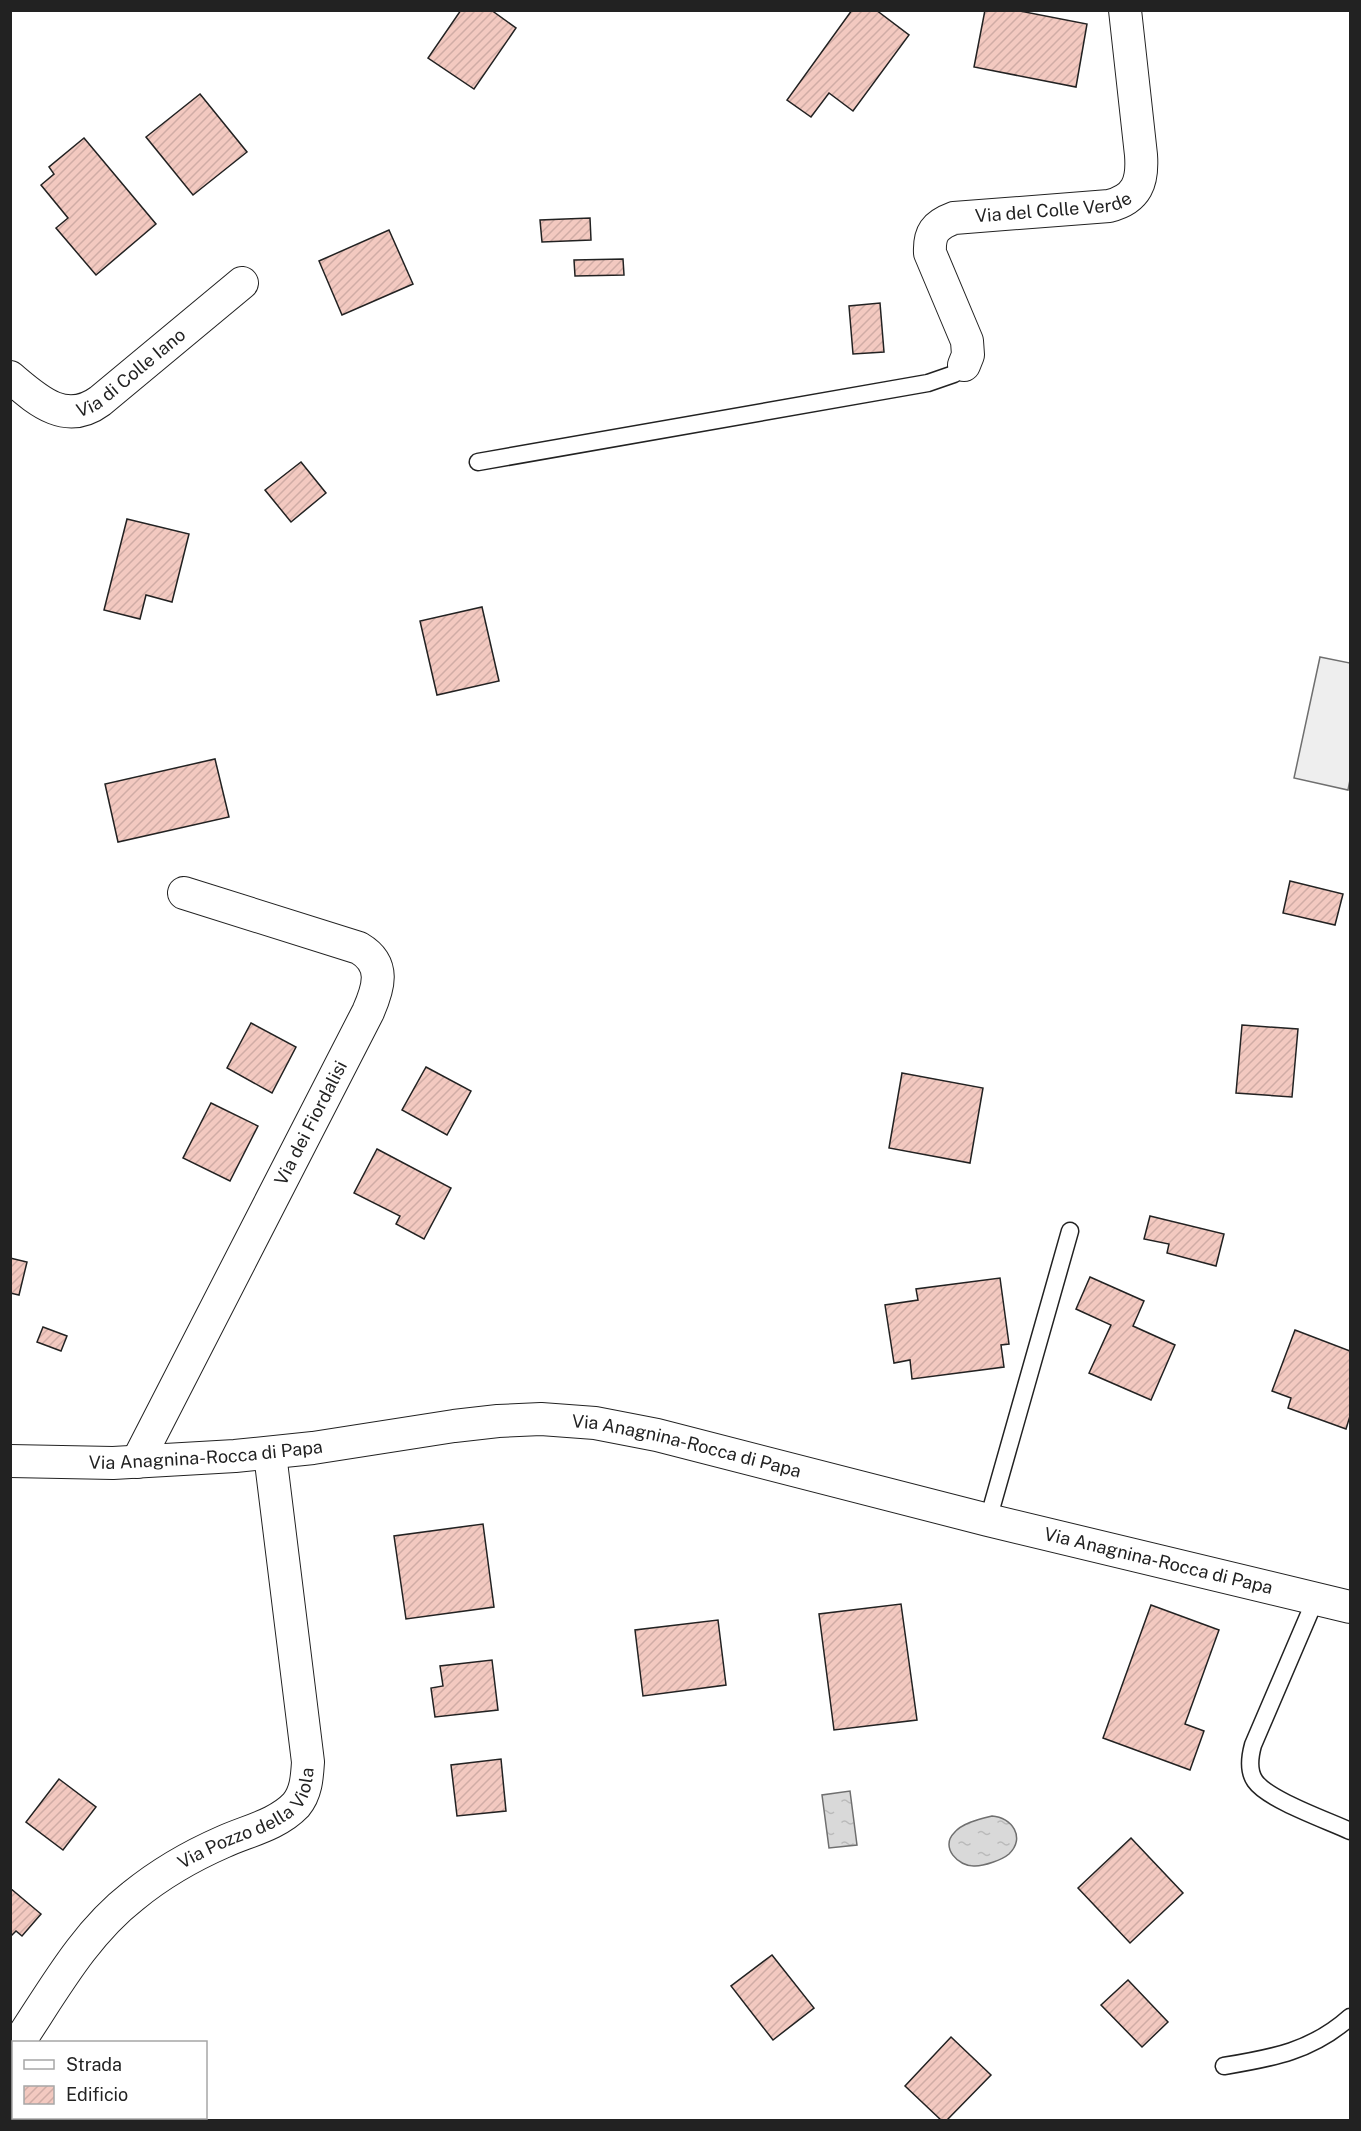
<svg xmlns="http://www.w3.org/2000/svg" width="1361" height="2131" viewBox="0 0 1361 2131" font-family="'Public Sans',sans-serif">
  <defs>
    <pattern id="water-ripples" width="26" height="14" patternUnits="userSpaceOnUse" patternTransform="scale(1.5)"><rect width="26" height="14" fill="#d9d9d9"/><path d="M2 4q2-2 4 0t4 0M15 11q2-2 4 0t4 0" fill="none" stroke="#bababa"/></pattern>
    <pattern id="building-hatch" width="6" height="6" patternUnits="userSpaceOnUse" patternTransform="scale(1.5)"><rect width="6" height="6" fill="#f3c9c0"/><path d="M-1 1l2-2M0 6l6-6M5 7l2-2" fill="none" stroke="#d0aca5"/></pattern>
  </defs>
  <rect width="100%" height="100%" fill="#fff"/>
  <polygon fill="#eee" stroke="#6f6f6f" stroke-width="1.5" points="1320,657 1350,663 1350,780 1348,790 1294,778"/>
  <g fill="url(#water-ripples)" stroke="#6f6f6f" stroke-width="1.5">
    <polygon points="850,1791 857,1845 829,1848 822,1795"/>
    <path d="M992,1816c20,1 34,22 17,38 -7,6 -25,12 -34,12 -17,1 -35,-19 -21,-33 8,-10 26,-14 38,-17z"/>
  </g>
  <g fill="url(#building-hatch)" stroke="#222" stroke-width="1.5">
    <polygon points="461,10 491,10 516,28 474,89 428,58"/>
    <polygon points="852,10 876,10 909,35 853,111 829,93 811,117 787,100"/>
    <polygon points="985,10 1015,10 1087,24 1076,87 974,67"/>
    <polygon points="200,94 247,152 193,195 146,137"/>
    <polygon points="84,138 156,224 96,275 56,228 68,218 41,185 54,174 49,167"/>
    <polygon points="590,218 591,240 542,242 540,220"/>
    <polygon points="389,230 413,284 342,315 319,261"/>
    <polygon points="623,259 624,275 575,276 574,260"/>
    <polygon points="880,303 884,352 853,354 849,306"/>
    <polygon points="301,462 326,493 291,522 265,490"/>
    <polygon points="127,519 189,534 172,602 146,595 140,619 104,610"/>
    <polygon points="482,607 499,681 437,695 420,621"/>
    <polygon points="215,759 229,817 118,842 105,784"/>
    <polygon points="1290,881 1343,894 1335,925 1283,913"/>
    <polygon points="251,1023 296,1047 272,1093 227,1068"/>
    <polygon points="1242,1025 1298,1029 1292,1097 1236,1093"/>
    <polygon points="426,1067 471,1091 447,1135 402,1110"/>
    <polygon points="902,1073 983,1088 970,1163 889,1148"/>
    <polygon points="211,1103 258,1126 230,1181 183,1158"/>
    <polygon points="377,1149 451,1188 424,1239 396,1224 400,1216 354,1193"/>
    <polygon points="1150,1216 1224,1234 1216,1266 1167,1253 1169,1244 1144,1239"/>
    <polygon points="10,1258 27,1262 19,1295 10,1293"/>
    <polygon points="1090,1277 1144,1301 1133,1326 1175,1345 1151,1400 1089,1373 1111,1325 1076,1309"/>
    <polygon points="1000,1278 1009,1344 1001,1345 1004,1367 912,1379 910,1360 894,1363 885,1305 918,1300 916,1289"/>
    <polygon points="43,1327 67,1336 61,1351 37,1342"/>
    <polygon points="1295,1330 1350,1351 1350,1416 1346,1429 1288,1408 1291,1398 1272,1391"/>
    <polygon points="483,1524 494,1607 406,1619 394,1536"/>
    <polygon points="901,1604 917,1720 834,1730 819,1614"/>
    <polygon points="1151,1605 1219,1630 1185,1724 1204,1731 1190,1770 1103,1738"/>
    <polygon points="718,1620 726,1685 643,1696 635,1630"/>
    <polygon points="492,1660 498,1710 435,1717 431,1688 443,1686 440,1666"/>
    <polygon points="501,1759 506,1811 457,1816 451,1765"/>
    <polygon points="59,1779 96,1807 63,1850 26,1822"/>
    <polygon points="1131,1838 1183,1893 1130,1943 1078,1888"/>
    <polygon points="10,1888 41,1914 22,1936 16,1931 10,1937"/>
    <polygon points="772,1955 814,2008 773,2040 731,1986"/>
    <polygon points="1128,1980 1168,2022 1142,2047 1101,2005"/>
    <polygon points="951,2037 991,2075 947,2120 941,2120 905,2086"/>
  </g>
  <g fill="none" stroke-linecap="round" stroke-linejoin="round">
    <g stroke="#222" stroke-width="19">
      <g id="service">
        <polyline points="478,462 928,383 954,374 964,365"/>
        <polyline points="988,1520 1070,1231"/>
        <path d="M1316,1598l-63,147c-3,11 -5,26 2,36 13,19 74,40 95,50"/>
        <path d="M1224,2066c49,-8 88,-15 126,-49"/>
      </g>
    </g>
    <g stroke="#222" stroke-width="34">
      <g id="minor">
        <path id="s1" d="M964,365l4,-10 -1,-14 -37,-88c-1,-20 5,-28 24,-35l155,-12c28,-7 34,-24 32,-51l-16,-145"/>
        <path id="s2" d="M10,377c26,22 55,50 90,24l142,-118"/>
        <path id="s3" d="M10,1461l103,2 122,-7 78,-8 141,-22 44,-5 43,-2 54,4 62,12 331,85 362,87"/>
        <path id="s4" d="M137,1462l231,-450c11,-25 18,-48 -9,-64l-175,-55"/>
        <path id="s5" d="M19,2042c34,-51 65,-108 114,-146 27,-22 58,-40 90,-54 24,-11 54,-17 73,-37 10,-12 11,-27 12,-43l-38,-308"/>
      </g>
    </g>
    <use href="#service" stroke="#fff" stroke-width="16"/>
    <use href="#minor" stroke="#fff" stroke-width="32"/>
  </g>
  <g text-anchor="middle" stroke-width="4.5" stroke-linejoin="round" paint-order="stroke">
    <g font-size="18" fill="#222" stroke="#fff">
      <text dy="6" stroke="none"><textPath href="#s1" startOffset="267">Via del Colle Verde</textPath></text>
      <text dy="6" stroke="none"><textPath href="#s2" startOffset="144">Via di Colle Iano</textPath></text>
      <text dy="6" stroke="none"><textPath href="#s4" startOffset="381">Via dei Fiordalisi</textPath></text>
      <text dy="6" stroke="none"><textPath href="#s3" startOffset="682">Via Anagnina-Rocca di Papa</textPath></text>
      <text dy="6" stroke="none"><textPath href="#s3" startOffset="196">Via Anagnina-Rocca di Papa</textPath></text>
      <text dy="6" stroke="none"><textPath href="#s3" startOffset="1168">Via Anagnina-Rocca di Papa</textPath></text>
      <text dy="6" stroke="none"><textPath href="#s5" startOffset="328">Via Pozzo della Viola</textPath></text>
    </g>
  </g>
  <rect width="1361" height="2131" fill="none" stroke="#222222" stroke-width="24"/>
  <rect x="12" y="2041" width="195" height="78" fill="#ffffff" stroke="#a7a7a7" stroke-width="1.5"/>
  <rect x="24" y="2060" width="30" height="9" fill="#ffffff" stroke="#a7a7a7" stroke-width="1.5"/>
  <text x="66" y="2071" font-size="18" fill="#222222">Strada</text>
  <rect x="24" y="2086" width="30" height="18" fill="url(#building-hatch)" stroke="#a7a7a7" stroke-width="1.5"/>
  <text x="66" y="2101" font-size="18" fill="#222222">Edificio</text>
</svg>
